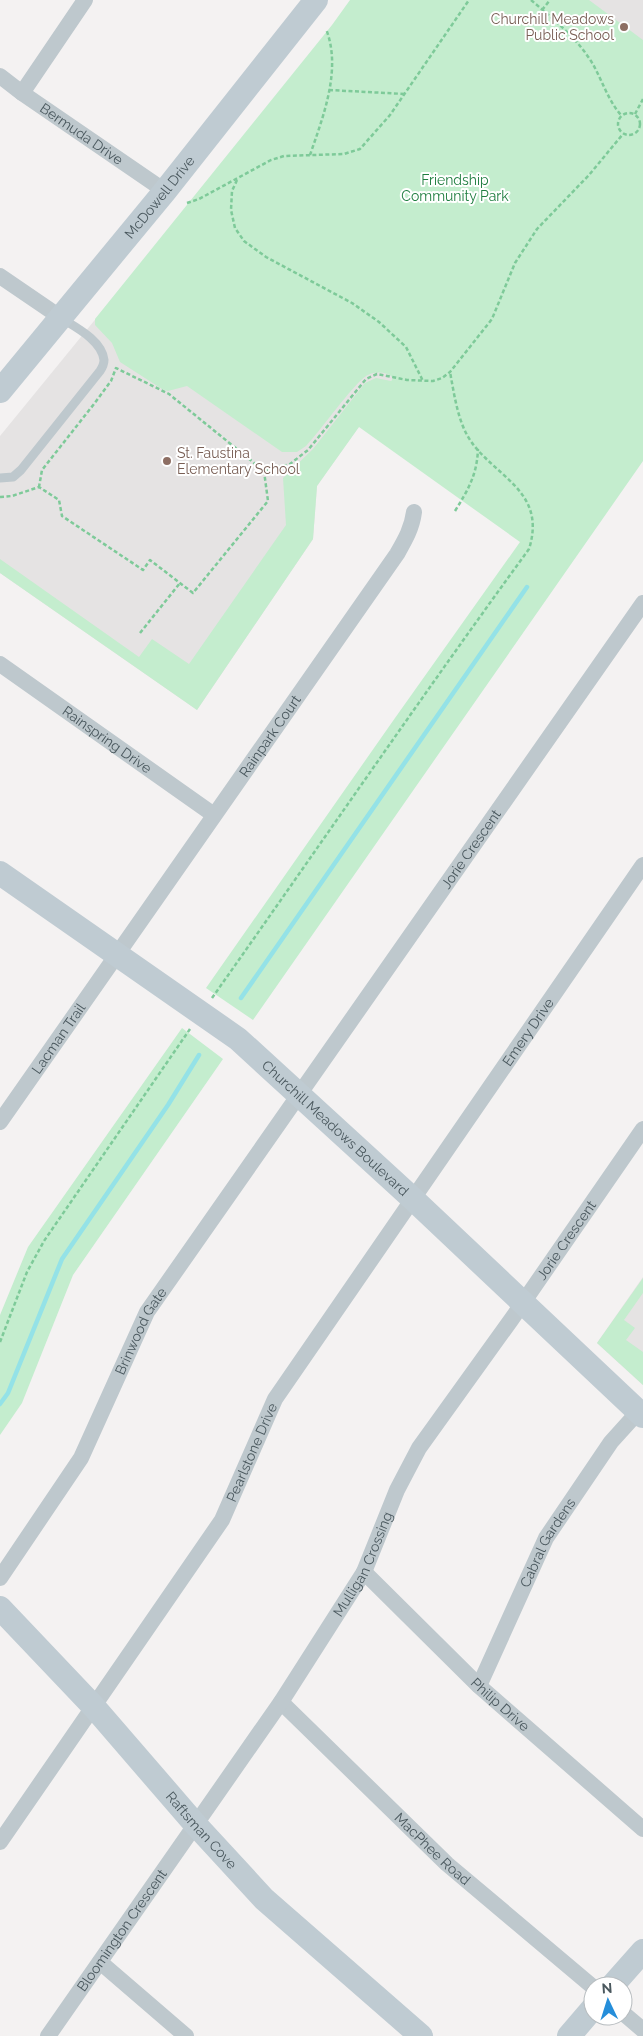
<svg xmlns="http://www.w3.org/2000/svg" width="643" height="2036" viewBox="0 0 643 2036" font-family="Raleway,sans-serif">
  <rect width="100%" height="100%" fill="#f4f2f2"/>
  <g fill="#e5e3e3">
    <polygon points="566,0 643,0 643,53"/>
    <polygon points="183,212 393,378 317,486 313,539 197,710 0,573 0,436"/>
    <polygon points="643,1277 643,1385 597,1343"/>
  </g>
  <g fill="#c4edce">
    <path d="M350,0h239l54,40v421l-390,559 -47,-32 189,-270 125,-176 -161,-115 -42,59 -4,53 -116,171 -197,-137v-14l139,98 13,-18 37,25 97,-139 -3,-47 30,-29 52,-66 11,-5 15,3 2,-3c-6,-6 -16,-7 -25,-3 -12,5 -49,58 -62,71l-9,6h-15l-95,-66 -19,5 -6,-2 -42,-27 -8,-19 -17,-18v-6l237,-294z"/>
    <polygon points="182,1028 223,1059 73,1275 22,1403 0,1435 0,1315 28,1247"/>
    <polygon points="643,1278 643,1293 624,1320 635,1328 626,1340 643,1352 643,1385 597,1343"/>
  </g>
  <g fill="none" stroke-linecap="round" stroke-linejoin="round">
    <g stroke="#94e2e7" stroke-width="4.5">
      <polyline points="241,998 527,587"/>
      <polyline points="0,1404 8,1393 62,1259 168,1105 199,1055"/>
    </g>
    <g stroke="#7eca99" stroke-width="2.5" stroke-dasharray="4 2.5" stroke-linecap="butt">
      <path d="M531,0c22,19 44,36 60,61 11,18 16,38 30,54"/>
      <polyline points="542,10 550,0"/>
      <polyline points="329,90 405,94"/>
      <circle cx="629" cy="124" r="11"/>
      <polyline points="635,114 643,99"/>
      <path d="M310,155c13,-38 32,-86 16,-126"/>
      <polyline points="237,180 232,191 231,210 235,228 244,241 266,257 352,303 379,322 406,347 423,381"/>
      <polyline points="187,203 199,199 271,160 284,156 344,154 360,149 390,115 469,0"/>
      <polyline points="264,471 290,464 308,450 366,379 377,374 407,380 433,381 442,378 450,372 492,319 515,263 537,229 589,175 623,134"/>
      <polyline points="0,497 12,496 39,487 59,500 62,516 143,570 150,560 193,593 268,501 264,471 169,394 116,368 111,381 94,404 42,470 39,487"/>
      <path d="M455,511c13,-21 22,-36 23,-62"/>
      <polyline points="140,633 180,583"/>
      <path d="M212,998c106,-150 209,-301 317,-449 19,-61 -39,-73 -62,-114 -10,-19 -13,-42 -17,-63"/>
      <polyline points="0,1342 27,1272 44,1241 190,1029"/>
    </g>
    <path stroke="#bec8cd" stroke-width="9" d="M0,478l13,-1 8,-7 79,-99c2,-3 4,-8 4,-11 -2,-20 -29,-33 -43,-42"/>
    <g stroke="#bec8cd" stroke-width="16">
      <path id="s1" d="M0,76l22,17 143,98"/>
      <polyline points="22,93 85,0"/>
      <polyline points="0,276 60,317"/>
      <path id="s2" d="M0,664l214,151"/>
      <path id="s3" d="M0,1122l397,-568c8,-14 15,-26 17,-42"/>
      <path id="s4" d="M364,1572l115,114 164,143"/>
      <path id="s5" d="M0,1578l81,-120 66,-146 496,-709"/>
      <path id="s6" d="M479,1686l67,-148 65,-96 27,-30"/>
      <path id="s7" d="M281,1702l166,162 146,123"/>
      <path id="s8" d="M0,1842l222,-322 53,-121 368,-534"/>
      <polyline points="100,1962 186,2036"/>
      <polyline points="623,2013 643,2030"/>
      <path id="s9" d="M48,2036l233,-334 83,-130 33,-82 22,-42 92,-128 132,-191"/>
    </g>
    <g stroke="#bfcbd2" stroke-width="24">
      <path id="s10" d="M0,391l165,-200 151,-191"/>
      <path id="s11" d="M0,873l238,166 175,160 230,217"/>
      <path id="s12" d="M0,1608l94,99 101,117 69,75 157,137"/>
      <polyline points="612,1986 643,1951"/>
      <polyline points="569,2036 593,2008"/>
    </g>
  </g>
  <g fill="#8d6e63" stroke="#fff" stroke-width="2">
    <circle cx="624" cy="27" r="5"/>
    <circle cx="167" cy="461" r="5"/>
  </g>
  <g text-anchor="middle" stroke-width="4" stroke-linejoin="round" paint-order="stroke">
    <g font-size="14" fill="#785e54" stroke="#fff" text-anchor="end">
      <text x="614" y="24">Churchill Meadows<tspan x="614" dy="16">Public School</tspan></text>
      <text x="177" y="458" text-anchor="start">St. Faustina<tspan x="177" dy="16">Elementary School</tspan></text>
    </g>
    <g font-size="14" fill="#4a585e" stroke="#fff">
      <text dy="5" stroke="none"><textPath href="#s1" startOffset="100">Bermuda Drive</textPath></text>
      <text dy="5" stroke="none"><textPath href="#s10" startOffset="251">McDowell Drive</textPath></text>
      <text dy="5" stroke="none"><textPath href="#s3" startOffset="471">Rainpark Court</textPath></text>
      <text dy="5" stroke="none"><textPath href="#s2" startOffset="131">Rainspring Drive</textPath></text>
      <text dy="5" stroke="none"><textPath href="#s5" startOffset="870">Jorie Crescent</textPath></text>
      <text dy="5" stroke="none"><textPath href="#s8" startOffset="969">Emery Drive</textPath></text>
      <text dy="5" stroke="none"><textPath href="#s3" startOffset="102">Lacman Trail</textPath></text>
      <text dy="5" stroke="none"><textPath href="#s11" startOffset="422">Churchill Meadows Boulevard</textPath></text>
      <text dy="5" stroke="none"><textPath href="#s9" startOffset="952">Jorie Crescent</textPath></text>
      <text dy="5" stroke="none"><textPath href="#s5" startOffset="285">Brinwood Gate</textPath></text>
      <text dy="5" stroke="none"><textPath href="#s8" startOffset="465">Pearlstone Drive</textPath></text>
      <text dy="5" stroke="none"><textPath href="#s6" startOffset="159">Cabral Gardens</textPath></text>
      <text dy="5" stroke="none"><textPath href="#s9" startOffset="568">Mulligan Crossing</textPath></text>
      <text dy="5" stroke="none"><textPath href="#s4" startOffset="190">Philip Drive</textPath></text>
      <text dy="5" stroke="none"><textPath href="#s12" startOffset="300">Raftsman Cove</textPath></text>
      <text dy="5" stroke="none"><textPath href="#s7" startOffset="211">MacPhee Road</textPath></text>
      <text dy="5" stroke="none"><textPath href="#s9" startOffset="129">Bloomington Crescent</textPath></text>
    </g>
    <g font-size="14" fill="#1e7d3f" stroke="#fff">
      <text x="455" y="185">Friendship<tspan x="455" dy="16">Community Park</tspan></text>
    </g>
  </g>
  <g transform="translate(608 2001) rotate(356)"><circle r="24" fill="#ffffff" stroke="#b7bcbf"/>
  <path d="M0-4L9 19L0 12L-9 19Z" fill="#258eda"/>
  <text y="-8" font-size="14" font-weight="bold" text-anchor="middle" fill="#4a585e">N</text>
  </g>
</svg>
